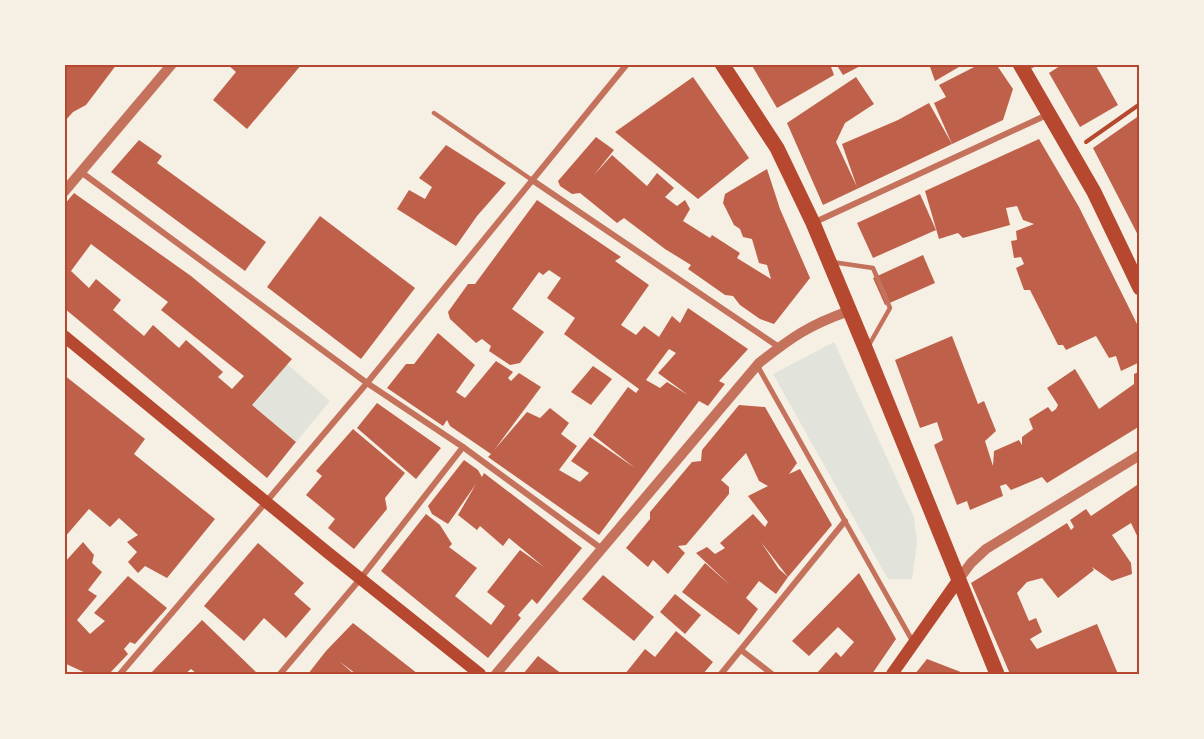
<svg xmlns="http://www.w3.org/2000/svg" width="1204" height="739" viewBox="0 0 1204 739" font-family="Commissioner,sans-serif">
  <rect width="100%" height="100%" fill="#f6efe4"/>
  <g fill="#e2e4dc">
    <polygon points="834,342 914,517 917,543 912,579 888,579 773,374"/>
    <polygon points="287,364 330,401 296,442 252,405"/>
  </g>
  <g fill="#bf614a" fill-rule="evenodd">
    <polygon points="64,64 117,64 86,105 73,112 64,122"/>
    <polygon points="227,64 302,64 247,129 213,100 236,72"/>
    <polygon points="751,64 830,64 834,75 777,108"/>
    <polygon points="836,64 864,64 843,75"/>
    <polygon points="929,64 964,64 935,81"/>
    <polygon points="980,64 996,64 1013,89 1003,120 952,144 934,103 946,97 939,85"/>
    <polygon points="1063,64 1095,64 1118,105 1080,127 1049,73"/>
    <polygon points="693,77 749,158 698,199 615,132"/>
    <polygon points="856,77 874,104 845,123 836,142 857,187 842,144 898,120 929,103 952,144 823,205 787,123"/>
    <polygon points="1140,115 1140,239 1093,148"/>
    <polygon points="596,137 614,150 594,175 612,155 647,186 657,173 674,188 665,197 677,206 685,200 690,209 683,221 710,238 712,235 740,253 737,258 771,279 767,265 759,263 752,239 743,237 740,229 734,225 723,203 725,194 767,169 780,209 810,278 774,324 760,319 740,305 733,296 725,295 688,269 691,265 665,249 624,218 617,223 580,193 572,194 560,186 558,181"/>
    <polygon points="1039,139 1079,207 1140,330 1140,362 1121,371 1116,356 1109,358 1096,336 1066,350 1063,345 1058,345 1030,290 1024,290 1016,268 1024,264 1021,257 1014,258 1011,241 1017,240 1016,231 1034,224 1023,220 1017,206 1006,208 1010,225 963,238 958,233 939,239 925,191"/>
    <polygon points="139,140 162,156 157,163 266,242 245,271 111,172"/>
    <polygon points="446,145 506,183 477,216 456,246 397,209 409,190 425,199 432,187 419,178"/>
    <path d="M74,193l117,83 101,83 -40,46 44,37 -29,36 -203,-170v-103zM91,244l77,58 -7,8 83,66 -12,13 -14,-12 5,-5 -37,-32 -7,8 -26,-23 -9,11 -31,-26 8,-10 -25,-21 -7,9 -18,-17z"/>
    <polygon points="920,194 936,230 873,258 857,223"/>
    <path d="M537,200l84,57 -6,4 34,24 -28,40 15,10 8,-9 15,11 13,-21 8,7 8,-15 60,41 -29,32 6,3 -17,22 -9,-5 -100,134 -111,-78 3,-3 -41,-28 -3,-6 -4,6 -56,-38 19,-24h8l24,-31 37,32 -19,27 9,6 31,-37 17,11 -5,6 3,3 8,-8 22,14 -46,62 32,-37 13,6 10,-10 19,15 -8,11 16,12 -18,24 21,12 9,-9 -18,-12 19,-24 45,31 -42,-33 35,-48 8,6 3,-4 -75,-55 11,-16 -28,-20 14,-20 -12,-8 -6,5 -4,-3 -27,37 32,23 -24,31 -10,2 -21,-14 2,-5 -9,-7 -6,4 -26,-24 -2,-7 20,-28h7zM669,349l7,4 -18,20 30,22 -21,-13 -7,6 -14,-8z"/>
    <polygon points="320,216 415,288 361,359 267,287"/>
    <polygon points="923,255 935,283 885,305 873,278"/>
    <polygon points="952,336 978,404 984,401 996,431 985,441 993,466 994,451 1019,440 1022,445 1022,437 1033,429 1029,419 1048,407 1052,412 1056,409 1058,405 1047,388 1075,369 1099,409 1134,384 1134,374 1140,371 1140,426 1047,483 1042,477 1011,490 1006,484 1000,486 1003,496 970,510 967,501 957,505 934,445 943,440 937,422 920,428 895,360"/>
    <polygon points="593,366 612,379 591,405 571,392"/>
    <polygon points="64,375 145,439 134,454 215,519 167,578 145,566 138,573 128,562 137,552 127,542 138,535 119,518 110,527 89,509 64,538"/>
    <polygon points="377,403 441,448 416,479 357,428"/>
    <polygon points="739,405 765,407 797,463 789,474 800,469 832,525 788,577 761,542 779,569 788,577 776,594 759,581 746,598 758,609 739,635 682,592 705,563 731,586 696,553 707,547 715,554 725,548 720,543 753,514 765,527 768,522 748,496 768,486 759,481 746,453 721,480 729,487 729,494 686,545 678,546 685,553 668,574 653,560 648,567 626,548 650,519 650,512 692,462 701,461 702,450"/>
    <polygon points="353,429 405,473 385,498 387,509 354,549 328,528 335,519 306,495 322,476 316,471"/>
    <polygon points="464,460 478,470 482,477 484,473 582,548 537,604 532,599 518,615 521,618 488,658 381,571 426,514 440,525 452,544 449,547 477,568 455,596 491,625 505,606 487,592 520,550 544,567 509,538 503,546 480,526 477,530 458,515 476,484 448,524 432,514 428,506"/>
    <polygon points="1140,483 1140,542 1131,523 1112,535 1131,563 1132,574 1112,581 1092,567 1094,570 1058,598 1042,578 1027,582 1017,593 1029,621 1036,618 1042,632 1030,639 1037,649 1097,624 1118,674 1010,674 971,583 1067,523 1071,530 1074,527 1070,520 1086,509 1091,516"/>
    <polygon points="83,542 94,555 92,563 102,572 88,590 97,596 77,620 90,634 105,621 94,613 128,576 167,608 135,644 130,642 124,649 128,654 109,674 88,674 64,663 64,563"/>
    <polygon points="258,543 304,583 294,594 311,609 286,638 264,618 244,641 204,606"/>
    <polygon points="859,573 896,639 872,674 816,674 836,652 841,657 854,642 838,627 809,656 792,641"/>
    <polygon points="603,575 654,617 634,641 582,599"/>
    <polygon points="675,594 701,615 685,634 660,612"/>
    <polygon points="202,620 258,674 197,674 191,669 185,674 150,674"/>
    <polygon points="353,623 418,674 356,674 339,661 354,674 308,674 326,651"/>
    <polygon points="676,631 713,662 703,674 625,674 645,649 655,657"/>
    <polygon points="538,656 562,674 523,674"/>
    <polygon points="927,659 966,674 915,674"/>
  </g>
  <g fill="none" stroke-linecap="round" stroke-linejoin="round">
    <polyline stroke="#b5482f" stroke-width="4" points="1086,142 1140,104"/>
    <g stroke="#c5725c" stroke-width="4.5">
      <polyline points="1026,69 1035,64"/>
      <polyline points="434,113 532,180"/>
      <polyline points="832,262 873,268 890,308 869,345"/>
    </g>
    <polyline stroke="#c5725c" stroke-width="5" points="757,365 913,642"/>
    <g stroke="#c5725c" stroke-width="6">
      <polyline points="81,172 367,383 463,447 602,549"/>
      <polyline points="532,180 779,347"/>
      <polyline points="813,223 1049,114"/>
      <polyline points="741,650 772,674"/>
      <polyline points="64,674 65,674"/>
      <polyline points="120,674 367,383 627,64"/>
      <polyline points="280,674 361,578 463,447"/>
      <polyline points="721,674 845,521"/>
    </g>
    <g stroke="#c5725c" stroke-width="10">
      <polyline points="64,192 172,64"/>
      <polyline points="959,579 971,563 986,549 1140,455"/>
      <path d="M496,674l263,-311c33,-26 50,-38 90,-52"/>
    </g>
    <g stroke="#b5482f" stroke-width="12">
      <polyline points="64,336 327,552 480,674"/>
      <polyline points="892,674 959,579"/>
    </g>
    <g stroke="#b5482f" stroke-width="15">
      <polyline points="722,64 777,148 813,223 866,350 997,674"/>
      <polyline points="1020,64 1094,192 1140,288"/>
    </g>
  </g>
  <rect width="1204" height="739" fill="none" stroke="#f6efe4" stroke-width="132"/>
  <rect x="66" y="66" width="1072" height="607" fill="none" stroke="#b5482f" stroke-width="2"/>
</svg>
